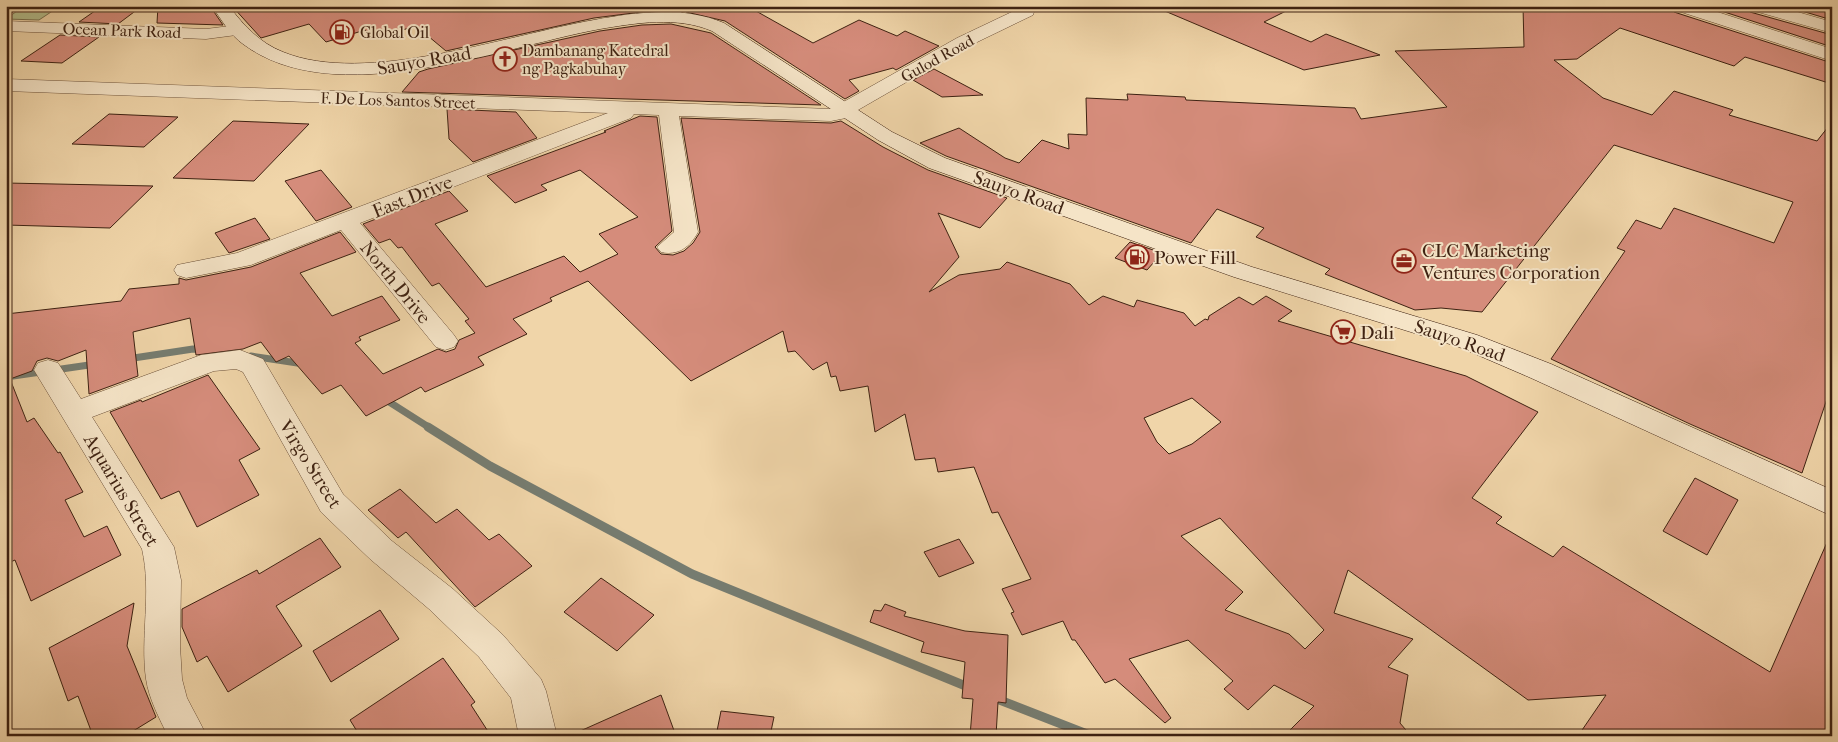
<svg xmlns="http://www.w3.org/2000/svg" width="1838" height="742" viewBox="0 0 1838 742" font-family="'IM FELL French Canon',serif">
  <rect width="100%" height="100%" fill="#f0d5a9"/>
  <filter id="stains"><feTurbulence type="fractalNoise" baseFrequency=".004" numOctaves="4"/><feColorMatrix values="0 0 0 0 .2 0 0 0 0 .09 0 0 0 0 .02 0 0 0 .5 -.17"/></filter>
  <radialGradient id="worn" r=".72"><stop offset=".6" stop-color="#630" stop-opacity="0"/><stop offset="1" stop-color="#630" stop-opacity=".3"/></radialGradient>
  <polygon fill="#b4be8c" stroke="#79704f" points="24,6 60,6 39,20 6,19"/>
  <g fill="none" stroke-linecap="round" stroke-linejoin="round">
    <g stroke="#767c70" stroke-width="7">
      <polyline points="251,356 304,364"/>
      <polyline points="127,359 193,349 229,354"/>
      <polyline points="13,376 96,364"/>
      <polyline points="383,398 430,428"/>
    </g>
    <g stroke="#767c70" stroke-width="9">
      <polyline points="428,427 490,466 692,574 973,689"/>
      <polyline points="997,699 1092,736"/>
    </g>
  </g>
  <g fill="#d58c7b" stroke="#3e2212" fill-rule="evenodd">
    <polygon points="102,6 142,6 118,24 79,22"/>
    <polygon points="158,6 210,6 223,25 157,23"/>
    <polygon points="232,6 662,6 657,10 594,18 446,51 416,26 375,38 365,30 326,42 309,24 261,38"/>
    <polygon points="691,6 747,6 813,43 859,20 897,36 905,31 939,46 896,70 893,68 849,80 859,91 845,99 725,21 686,12"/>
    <polygon points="1153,6 1296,6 1264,22 1311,42 1326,34 1380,55 1304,70"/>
    <polygon points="1523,6 1671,6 1674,12 1832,63 1832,84 1745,57 1734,66 1620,28 1577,59 1554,60 1603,98 1652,115 1674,91 1733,110 1729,115 1817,141 1832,122 1832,384 1802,473 1690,424 1551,359 1625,251 1617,248 1636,220 1661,229 1674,208 1774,243 1793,202 1614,145 1482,312 1441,308 1415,310 1325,274 1330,269 1256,237 1264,228 1217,209 1191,243 946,156 920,143 959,128 1005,158 1019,163 1042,140 1069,149 1068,134 1087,135 1086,98 1128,100 1127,94 1185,97 1186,100 1355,108 1361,119 1447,107 1395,51 1524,47"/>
    <polygon points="1706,6 1747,6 1750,12 1832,35 1832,47"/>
    <polygon points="1785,6 1832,6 1832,20"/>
    <polygon points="671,24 711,33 821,105 402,92 419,72 428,69 600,31 642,25"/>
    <polygon points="60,35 99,37 62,63 21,61"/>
    <polygon points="934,69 983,95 942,97 913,80"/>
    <polygon points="447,109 516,112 537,138 473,162 449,139"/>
    <polygon points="109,114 178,117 144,147 72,144"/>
    <path d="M640,116l17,1 15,114 -17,16 6,7 12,1 11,-4 9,-8 7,-11 -19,-114 150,5 10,-2 42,26 45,23 79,28 -27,30 -42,-15 21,44 -30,35 30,-17 41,-6 7,-7 63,22 19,21 14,-9 31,11 3,-7 47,13 11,13 10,-7 3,1 1,-4 30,-19 14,8 13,-9 26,15 -14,10 188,55 72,36 -66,86 30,19 -6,6 57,34 10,-11 207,126 62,-141v205h-254l28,-41 -78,5 -180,-130 -14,43 79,26 -25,28 20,8 -8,48 11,13h-127l30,-30 -40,-21 -26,25 -24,-21 9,-8 -45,-41 -59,19 42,59 -6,5 -50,-44 -10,4 -30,-43h-3l-9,-19 -41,14 -11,-22 3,-1 -12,-23 29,-10 -33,-67 -6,1 -18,-46 -36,5 -3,-14 -20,2 -10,-46 -30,18 -7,-46 -28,5 -4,-15 -5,1 -4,-15 -14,8 -18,-19 -7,1 -5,-21 -92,50 -103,-100 -38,17 2,3 -39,18 14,15 -49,23 6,8 -59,27 -4,-5 -55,29 -25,-31 -19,9 -33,-38 -13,6 -15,-20 -18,7 -47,6 -6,-37 -57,14 5,44 -49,18 -3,-44 -28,11 -11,-3 -10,3 -5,10 -22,8 17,43 7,-4 24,35 2,-1 23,40 -18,8 19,37 23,-11 14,29 -90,46 -16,-41 -9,4v-250l115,-13 8,-12 50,-5v-6l7,2 65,-13 89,-35 16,20 -56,21 32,43 50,-20 18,24 -41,17 2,3 -6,3 28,31 55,-25 8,3 9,-3 4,-9 16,-7 -10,-12 4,-2 -30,-36 -7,3 -30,-39 -4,1 -8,-9 -11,4 -16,-19 86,-33 19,20 -33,13 51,63 78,-31 16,16 38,-18 -19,-20 39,-17 -58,-47 -39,15 6,5 -32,13 -28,-27 119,-44 -2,-1zM1192,398l29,24 -29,22 -23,10 -12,-12 -13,-24zM1220,518l104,112 -19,19 -16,-15 -64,-24 18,-18 -62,-56z"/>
    <polygon points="233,121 309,124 254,181 173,178"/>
    <polygon points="321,170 352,207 316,221 285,181"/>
    <polygon points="6,183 153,186 110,228 6,225"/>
    <polygon points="255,218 270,239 229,253 215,233"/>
    <polygon points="1130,242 1162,253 1147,270 1115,258"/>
    <polygon points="208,375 260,449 239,460 259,495 197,527 179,491 161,499 110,412 141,400 142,402"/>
    <polygon points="1695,478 1738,500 1707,555 1663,531"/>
    <polygon points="400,489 436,523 457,509 489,540 499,534 532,566 475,607 406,532 398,538 368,510"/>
    <polygon points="320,538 341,567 276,606 302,646 228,692 207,656 197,662 182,627 182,609 257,570 259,574"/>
    <polygon points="959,539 974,563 939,577 924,552"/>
    <polygon points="601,578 654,615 617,651 564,612"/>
    <polygon points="134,603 127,646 156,717 125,736 93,736 78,696 68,701 49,648"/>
    <polygon points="885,604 906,612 904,616 965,631 1008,635 1006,703 998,702 996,736 970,736 973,699 962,698 965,662 921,652 924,642 870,622 874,610 881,611"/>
    <polygon points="380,610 399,639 331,682 313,651"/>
    <polygon points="443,658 475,702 471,705 491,736 360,736 350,720"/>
    <polygon points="661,695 676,736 569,736"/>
    <polygon points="721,711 774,717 770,736 716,736"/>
  </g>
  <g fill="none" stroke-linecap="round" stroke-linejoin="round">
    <g stroke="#6a4f38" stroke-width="1">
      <g id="street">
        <path d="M665,6h24c-5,8 -18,11 -27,9l-3,-4z"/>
        <path d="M1018,6h18l-3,9 -64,31 -111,64 1,2 -3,4 -25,5 -152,-5 19,116c-8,15 -20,24 -37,20l-4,-5 17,-15 -15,-117 -25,-1 -3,4 -271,105 94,112 4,6 -4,6 -9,3 -9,-3 -95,-117 -90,35 -65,13 -9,-3 -3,-5 3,-5 60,-12 371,-140 -602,-22v-12l825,30 126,-71 61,-29z"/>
        <polygon points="1673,6 1699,6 1832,49 1832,61 1675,10"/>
        <polygon points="1749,6 1777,6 1832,22 1832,33 1751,10"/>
        <polygon points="6,21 206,29 238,25 244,26 247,30 244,34 206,39 6,31"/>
        <path d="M240,350l23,9 80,135 49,47 61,48 50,46 38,44 5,12 11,45h-38l-8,-38 -32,-41 -50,-48 -59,-50 -49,-47 -78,-140 -7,-3 -22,2 -122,46 82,130 7,33 -1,66 2,33 5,19 20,38h-39c-9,-18 -19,-37 -22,-57 -6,-43 6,-86 -4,-130l-108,-179 4,-7 10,-3 10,3 23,36 120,-44z"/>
      </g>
    </g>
    <g stroke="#3e2212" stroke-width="1">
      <path id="secondary" d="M212,6h17c15,20 31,37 54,46 83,34 224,-17 311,-32 44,-8 89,-14 130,3l168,109 53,26 307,109 225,68 74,29 281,126v26l-301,-138 -72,-31 -225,-70 -305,-109 -51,-28 -166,-109c-35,-15 -76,-8 -112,-2 -102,19 -266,83 -357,15 -13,-9 -22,-25 -31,-38z"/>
    </g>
    <use href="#street" fill="#f5e4c7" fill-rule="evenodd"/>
    <use href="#secondary" fill="#f5e4c7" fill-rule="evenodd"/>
  </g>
  <defs>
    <g id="fuel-ring" transform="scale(1.25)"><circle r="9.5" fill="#f5e4c7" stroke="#8f2418" stroke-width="1.5"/><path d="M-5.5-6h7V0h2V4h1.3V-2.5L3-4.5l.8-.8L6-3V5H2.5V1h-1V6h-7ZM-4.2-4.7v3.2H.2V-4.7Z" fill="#8f2418"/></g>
    <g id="church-ring" transform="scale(1.25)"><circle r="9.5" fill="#f5e4c7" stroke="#8f2418" stroke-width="1.5"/><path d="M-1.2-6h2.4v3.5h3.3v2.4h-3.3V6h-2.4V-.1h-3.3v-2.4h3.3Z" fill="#8f2418"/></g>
    <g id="office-ring" transform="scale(1.25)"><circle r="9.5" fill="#f5e4c7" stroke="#8f2418" stroke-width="1.5"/><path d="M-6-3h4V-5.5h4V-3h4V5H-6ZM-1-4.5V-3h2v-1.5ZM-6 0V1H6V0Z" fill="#8f2418"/></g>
    <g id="supermarket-ring" transform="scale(1.25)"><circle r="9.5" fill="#f5e4c7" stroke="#8f2418" stroke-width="1.5"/><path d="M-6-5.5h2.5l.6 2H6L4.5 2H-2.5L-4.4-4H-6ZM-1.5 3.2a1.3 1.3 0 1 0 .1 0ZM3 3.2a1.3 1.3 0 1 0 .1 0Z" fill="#8f2418"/></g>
  </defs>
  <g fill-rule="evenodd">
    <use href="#fuel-ring" x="342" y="32"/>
    <use href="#church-ring" x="505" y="59"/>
    <use href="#fuel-ring" x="1137" y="257"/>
    <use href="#office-ring" x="1404" y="261"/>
    <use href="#supermarket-ring" x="1343" y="332"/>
  </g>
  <g text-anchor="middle" stroke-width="4" stroke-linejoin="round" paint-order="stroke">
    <g font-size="16" fill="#3e2212" stroke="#f5e4c7">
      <text transform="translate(122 30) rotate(2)" y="6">Ocean Park Road</text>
      <text transform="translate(937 58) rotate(-29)" y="6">Gulod Road</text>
      <text transform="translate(398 100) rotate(2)" y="6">F. De Los Santos Street</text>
    </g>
    <g font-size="16" fill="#3e2212" stroke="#f5e4c7" text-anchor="start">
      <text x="360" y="38">Global Oil</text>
      <text x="522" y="56">Dambanang Katedral<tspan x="522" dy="18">ng Pagkabuhay</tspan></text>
    </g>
    <g font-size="19" fill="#3e2212" stroke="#f5e4c7">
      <text transform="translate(424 60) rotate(-10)" y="7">Sauyo Road</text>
      <text transform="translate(1019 192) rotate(20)" y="7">Sauyo Road</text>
      <text transform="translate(412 196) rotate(-22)" y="7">East Drive</text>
      <text transform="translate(396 282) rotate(51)" y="7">North Drive</text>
      <text transform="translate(1460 340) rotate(19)" y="7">Sauyo Road</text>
      <text transform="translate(311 464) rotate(58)" y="7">Virgo Street</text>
      <text transform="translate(122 490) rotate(59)" y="7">Aquarius Street</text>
    </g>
    <g font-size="19" fill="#3e2212" stroke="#f5e4c7" text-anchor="start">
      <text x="1422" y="257">CLC Marketing<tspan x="1422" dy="22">Ventures Corporation</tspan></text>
      <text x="1154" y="264">Power Fill</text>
      <text x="1360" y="339">Dali</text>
    </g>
  </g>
  <rect width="1838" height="742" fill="none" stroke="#f0d5a9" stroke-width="25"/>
  <rect x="8" y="8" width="1823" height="727" fill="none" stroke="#3e2212" stroke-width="2.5"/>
  <rect x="12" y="12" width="1813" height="717" fill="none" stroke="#3e2212"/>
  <rect width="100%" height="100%" filter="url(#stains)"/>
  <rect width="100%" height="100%" fill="url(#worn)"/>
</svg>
